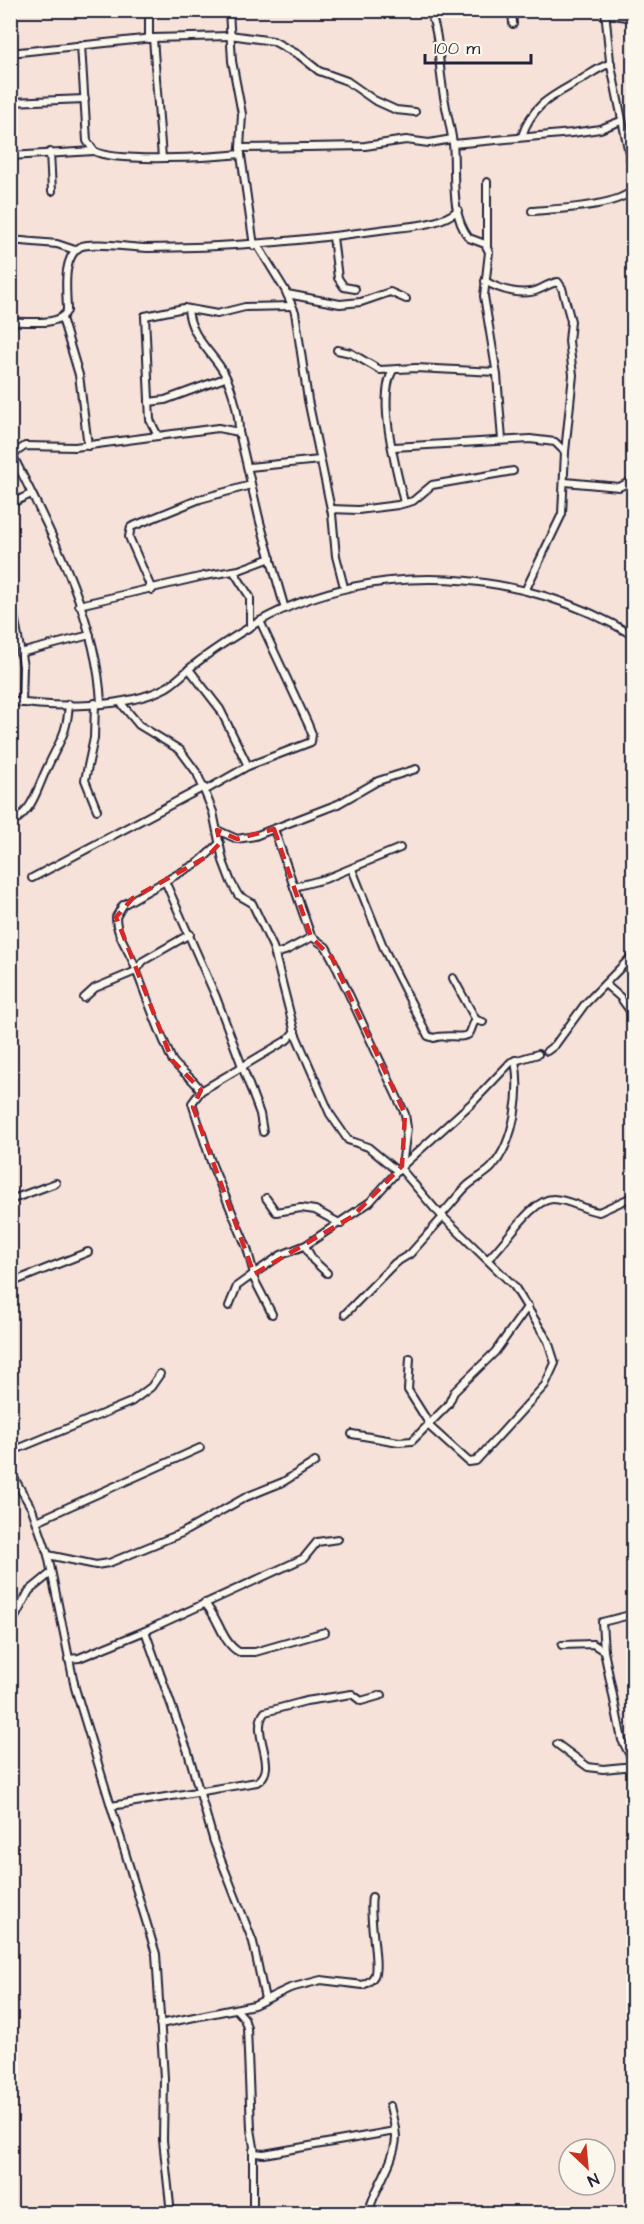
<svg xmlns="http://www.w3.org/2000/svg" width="644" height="2224" viewBox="0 0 644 2224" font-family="'Architects Daughter',sans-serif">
  <rect width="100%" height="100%" fill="#f6e2d9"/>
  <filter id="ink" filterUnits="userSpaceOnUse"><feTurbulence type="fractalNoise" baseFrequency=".0167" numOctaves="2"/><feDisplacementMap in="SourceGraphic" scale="12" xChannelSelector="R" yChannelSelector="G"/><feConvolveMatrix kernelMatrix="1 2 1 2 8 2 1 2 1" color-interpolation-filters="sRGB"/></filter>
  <g filter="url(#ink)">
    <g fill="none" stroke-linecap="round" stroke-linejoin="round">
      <g stroke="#22223b" stroke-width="10">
        <g id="street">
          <polyline points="229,10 232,61 242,114 240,148 254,246"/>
          <path d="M429,10c11,24 9,48 13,73 2,20 8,40 11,60 3,29 -4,70 16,95l16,6 4,8 -5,44 13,79 5,65"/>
          <polyline points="512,10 513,24"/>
          <polyline points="605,10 610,61 634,178"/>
          <polyline points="606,14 634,18"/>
          <polyline points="230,35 273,41 299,55 319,71 347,81 374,100 396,110 415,112"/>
          <polyline points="153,38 162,158"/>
          <polyline points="149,39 149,10"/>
          <path d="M81,45l6,96 7,10c21,12 120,6 147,3"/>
          <polyline points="10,53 153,38 230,36"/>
          <polyline points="10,102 85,99"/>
          <path d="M522,136c11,-33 31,-40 60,-57 10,-6 18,-12 29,-16"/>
          <polyline points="453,144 572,133 600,129 621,121"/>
          <polyline points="240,148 365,146 406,140 429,143 452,139"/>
          <polyline points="50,152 52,191"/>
          <polyline points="10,156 94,151"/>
          <polyline points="487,182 487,246"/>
          <path d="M532,211c23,-2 89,-4 102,-23"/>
          <polyline points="333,237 338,278 344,287 355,289"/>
          <polyline points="10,240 57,244 75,250"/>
          <polyline points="258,246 285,290 295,312 308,400 332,514 336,556 344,587"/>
          <path d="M485,281c15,9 39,16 55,8 7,-3 10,-6 18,-7l4,6 9,33 -2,20 4,34 -8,77 -3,62 -36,75"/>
          <polyline points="287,294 340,304 361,302 390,292 406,299"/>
          <path d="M188,309c2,24 18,38 31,56 12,16 20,47 20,67"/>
          <polyline points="62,318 79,375 88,446"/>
          <path d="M10,322c17,-2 47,6 57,-11 0,-18 -6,-53 13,-64 10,-6 53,1 67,1 79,0 155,-7 233,-18 26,-4 58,-3 78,-20"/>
          <polyline points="337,350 351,353 380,370 416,368 496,372"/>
          <path d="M393,370c-17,30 4,100 11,133"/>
          <polyline points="149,402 165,400 225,378"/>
          <polyline points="158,436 150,420 145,316 184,308 217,314 245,307 292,306"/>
          <polyline points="394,447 530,439 555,442 565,452"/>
          <path d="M11,452c38,76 86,165 90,251"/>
          <polyline points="12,455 25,446 75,447 218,428 239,432 260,522 285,609"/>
          <polyline points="249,467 320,460"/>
          <polyline points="565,482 619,487 634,480"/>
          <polyline points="10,504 31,494"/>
          <polyline points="331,509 358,510 398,505 413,501 432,485 513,471"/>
          <polyline points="234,572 250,597 250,627"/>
          <polyline points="152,590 129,537 131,527 200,499 251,485"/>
          <polyline points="10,592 23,666 22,703"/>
          <polyline points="79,605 204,576 239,570 271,558"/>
          <polyline points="20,653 90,635"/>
          <polyline points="189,669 220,709 248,766"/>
          <path d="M10,701c45,7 117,8 157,-14 11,-7 19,-16 28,-23 20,-16 43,-30 65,-43 114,-63 263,-53 374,15"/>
          <polyline points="120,702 139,725 180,750 197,773 213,812 223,861 231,882 238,895 252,903 273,947 295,1033 330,1114 348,1140 368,1147 397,1171"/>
          <polyline points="95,703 94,738 85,780 97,810"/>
          <polyline points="206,790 248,766 311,742 312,734 308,724 260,621"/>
          <path d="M10,824c25,-15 26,-34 38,-58 12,-26 19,-32 21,-62"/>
          <polyline points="274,829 311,936 326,947 332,958 405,1114 407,1128 402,1166"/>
          <polyline points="217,830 237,839 255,836 338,804 378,781 416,769"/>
          <path d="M352,869l33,82 43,85 6,2c10,-4 30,1 35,-4 3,-4 3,-10 7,-14l7,2"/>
          <polyline points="32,878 204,787"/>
          <polyline points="165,881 216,997 260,1114 263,1132"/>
          <polyline points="294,887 325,879 400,848"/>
          <polyline points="275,954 285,951 312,937"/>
          <polyline points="453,978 476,1020"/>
          <polyline points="605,984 620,997 634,1016"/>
          <polyline points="84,998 95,988 136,971 143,961 190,934"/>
          <polyline points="634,1034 634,1050"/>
          <polyline points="547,1051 555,1045 585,1004 634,954"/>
          <path d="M201,1091c-8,-14 -20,-18 -29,-31 -14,-32 -26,-63 -38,-96 -6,-15 -18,-30 -18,-47l7,-12 76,-43 21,-19"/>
          <polyline points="400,1168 435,1209 514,1286 548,1341 555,1363 545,1385 476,1461 469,1462 429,1426"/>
          <polyline points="266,1198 276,1212 301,1208 315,1210 341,1224"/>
          <polyline points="10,1200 56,1183"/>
          <path d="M441,1215c9,-9 16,-19 25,-28 8,-8 19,-12 26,-20 23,-26 29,-75 23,-107"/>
          <polyline points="305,1246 313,1260 327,1273"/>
          <path d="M488,1259c17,-14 43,-60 65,-60 15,0 31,11 46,13l35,-16"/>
          <polyline points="254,1274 247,1248 212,1165 192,1103 201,1091 287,1040 295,1031"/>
          <polyline points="252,1275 272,1314"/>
          <polyline points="10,1283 88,1252"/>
          <polyline points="229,1306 237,1286 262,1268 281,1255 306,1245 370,1202 402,1166 473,1102 511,1062 538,1054"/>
          <polyline points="345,1314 395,1263 410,1254 443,1217"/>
          <polyline points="410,1358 408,1390 430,1425"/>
          <polyline points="352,1434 399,1442 412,1441 448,1405 454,1392 495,1352 528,1306"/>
          <polyline points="10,1452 131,1402 151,1387 160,1374"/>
          <polyline points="10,1471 32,1509 48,1555 75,1688 156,1954 164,2078 163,2140 171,2214"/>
          <polyline points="37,1521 200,1448"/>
          <polyline points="48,1555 96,1565 109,1563 182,1533 246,1497 283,1482 315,1462"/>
          <path d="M204,1603c15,13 17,39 35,49h16l70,-20"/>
          <polyline points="10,1627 29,1591 51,1573"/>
          <polyline points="145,1631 188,1752 214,1842 253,1942 265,1999"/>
          <polyline points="562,1645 593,1644 604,1651 622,1740 634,1763"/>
          <polyline points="604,1651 602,1622 634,1614"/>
          <polyline points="68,1659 79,1658 145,1631 304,1558 317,1542 338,1539"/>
          <polyline points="557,1744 588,1767 603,1769 634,1766"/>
          <path d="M111,1806l146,-24c24,-14 -9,-50 8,-70l41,-11 46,-7 9,7 21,-6"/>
          <polyline points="236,2009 244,2018 247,2028 251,2129 255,2153 264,2154 395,2131"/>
          <path d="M160,2024l94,-19 36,-17 31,-8 42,5c4,-2 9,-5 11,-9 6,-10 -6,-60 -2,-79"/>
          <polyline points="253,2150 253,2214"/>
          <path d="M368,2214c6,-26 26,-49 28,-76 0,-10 -4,-22 -6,-32"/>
        </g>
      </g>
      <use href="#street" stroke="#fbf7ec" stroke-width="6"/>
    </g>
  </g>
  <path fill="none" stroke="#d62828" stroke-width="4.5" stroke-dasharray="12 8" stroke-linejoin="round" d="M274,829l37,108 21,21 73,156 -3,52 -49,50 -99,58 -61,-167 8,-17 -29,-30 -56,-143 17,-19 75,-42 12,-13 -3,-13 20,9z"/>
  <rect width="644" height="2224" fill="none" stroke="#fbf7ec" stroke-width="36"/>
  <rect x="18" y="18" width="608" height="2188" fill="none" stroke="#22223b" stroke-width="2" filter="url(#ink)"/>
  <g transform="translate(587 2167) rotate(154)"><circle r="28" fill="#fbf7ec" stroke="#a4a2a5" stroke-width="1.5"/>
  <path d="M0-4.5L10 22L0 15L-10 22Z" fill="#c8321e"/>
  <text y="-9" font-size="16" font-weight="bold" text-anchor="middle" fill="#22223b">N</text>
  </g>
  <path d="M425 54v9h106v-9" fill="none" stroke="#22223b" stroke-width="3"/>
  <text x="434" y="54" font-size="18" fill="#22223b" stroke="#fbf7ec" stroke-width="4.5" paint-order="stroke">100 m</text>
</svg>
